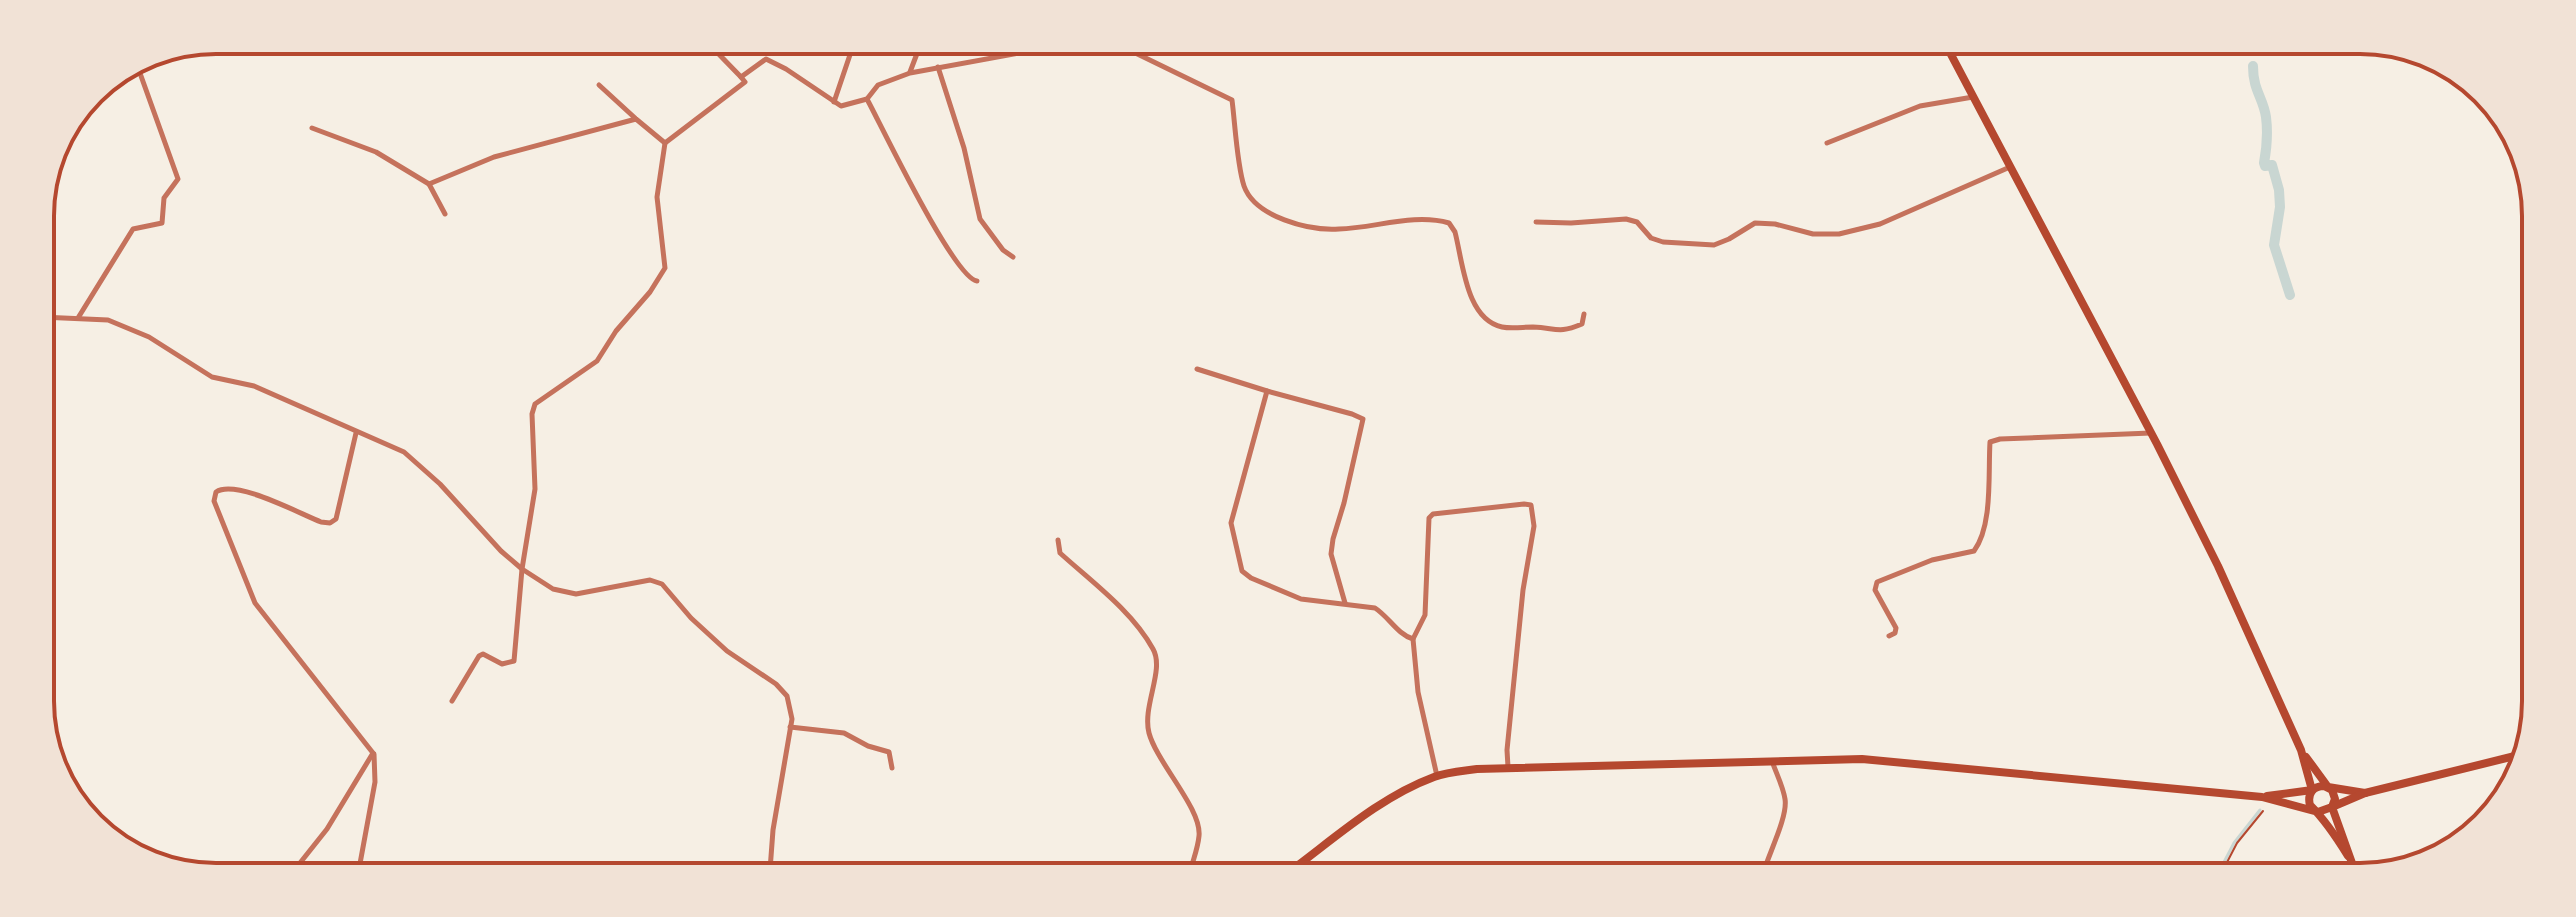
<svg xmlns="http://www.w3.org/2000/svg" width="2576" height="917" viewBox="0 0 2576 917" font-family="'Noto Sans',sans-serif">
  <rect width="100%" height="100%" fill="#f6efe4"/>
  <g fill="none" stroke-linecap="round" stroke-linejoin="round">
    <polyline stroke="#c9d6d2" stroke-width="3" points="2209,876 2221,868 2234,843 2260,810"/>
    <path stroke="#c9d6d2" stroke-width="10" d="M2253,66c0,25 10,31 13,51 2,16 1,30 -2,46l1,3 7,-1 7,25 1,17 -6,38 16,50"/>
    <polyline stroke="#b5482f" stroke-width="2" points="2212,876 2223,870 2237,843 2263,811"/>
    <g stroke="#c5725c" stroke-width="5">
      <polyline points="707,42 741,77"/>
      <polyline points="1027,43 1030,51"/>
      <polyline points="938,67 964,148 980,219 1003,250 1013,257"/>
      <polyline points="910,72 921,43"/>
      <polyline points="599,85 635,118"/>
      <path d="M867,99c15,28 87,179 110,182"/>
      <polyline points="834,102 854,43"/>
      <path d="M312,128l64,24 53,32 65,-27 142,-38 29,24 80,-61 -4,-5 25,-18 20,10 55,37 26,-7 11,-14 32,-12 120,-22 68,-7 25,3 109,53c3,23 5,65 12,86 11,31 65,45 95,43 36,-1 75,-16 110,-6l6,9c8,31 11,87 47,95 10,2 21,0 31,0 24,1 25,7 49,-3l2,-10"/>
      <polyline points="1827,143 1920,106 1973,97"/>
      <polyline points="429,184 445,214"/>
      <polyline points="1536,222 1571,223 1626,219 1637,222 1651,238 1663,242 1714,245 1729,239 1755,223 1775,224 1813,234 1839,234 1880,224 2010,167"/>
      <polyline points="41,317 108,320 149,337 212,377 254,386 404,452 440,484 501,551 522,569 553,589 576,594 650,580 662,584 691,618 727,651 776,684 787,696 792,719 773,830 770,870"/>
      <polyline points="78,318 133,229 162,223 164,198 178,179 136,62"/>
      <polyline points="1197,369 1267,391 1352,414 1363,419 1344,503 1333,539 1331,554 1345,603"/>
      <path d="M1267,391l-36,132 11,48 9,7 50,21 74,9c14,9 22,26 38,31l5,53 19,84"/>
      <path d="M1058,540l2,13c32,29 72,58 93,96 12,21 -11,57 -4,84 8,30 53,76 50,103 -1,12 -6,24 -9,36"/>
      <path d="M1889,636l6,-3 1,-5 -21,-38 2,-8 55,-22 42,-9c19,-26 14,-77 16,-109l10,-3 151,-6"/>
      <polyline points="1413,639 1425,615 1429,518 1433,514 1524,504 1531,505 1534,526 1523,590 1507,750 1508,767"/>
      <polyline points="452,701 479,656 483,654 502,664 514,661 522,569 535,489 532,414 535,404 597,361 616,331 650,292 665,268 657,197 665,143"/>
      <polyline points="790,727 844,733 868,746 889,752 892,768"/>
      <path d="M296,868l31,-39 46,-76 -118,-150 -41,-102 2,-9c20,-13 82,21 105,30l9,1 6,-4 20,-86"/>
      <polyline points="359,869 375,782 374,754"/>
      <path d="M1763,874c5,-19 25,-57 22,-75 -2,-13 -9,-26 -13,-38"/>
    </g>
    <g stroke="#b5482f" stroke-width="8">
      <polyline points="1947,47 2157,444 2218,566 2301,750 2312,790 2267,796"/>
      <polyline points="2306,757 2328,787 2365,793"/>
      <path d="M1289,872c46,-34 91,-75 145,-95 13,-5 29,-6 43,-8l385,-10 400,38 56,15 14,-5 3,-8 -3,-9 -8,-4c-11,0 -17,8 -14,19 15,15 27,33 38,51"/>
      <polyline points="2357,877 2332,807 2365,793 2527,753"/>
    </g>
  </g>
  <path d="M0 0H2576V917H0ZM216 54H2360A162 162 0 0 1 2522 216V701A162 162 0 0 1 2360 863H216A162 162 0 0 1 54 701V216A162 162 0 0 1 216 54Z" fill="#f1e2d6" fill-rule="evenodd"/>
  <path fill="none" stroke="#b5482f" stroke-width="4" d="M216 54H2360A162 162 0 0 1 2522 216V701A162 162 0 0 1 2360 863H216A162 162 0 0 1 54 701V216A162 162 0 0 1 216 54Z"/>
</svg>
